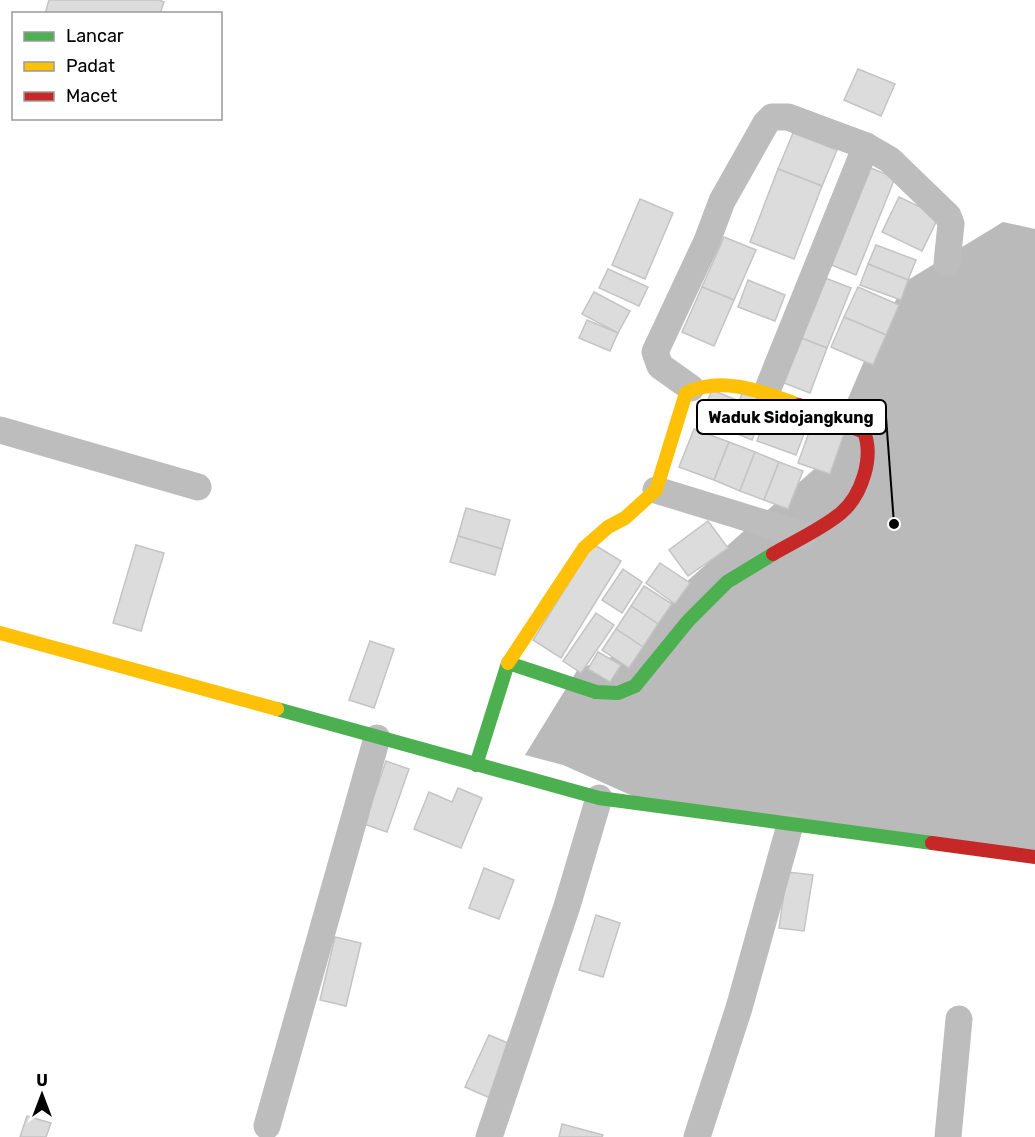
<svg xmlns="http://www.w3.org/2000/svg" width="1035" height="1137" viewBox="0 0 1035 1137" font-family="Rubik,sans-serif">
  <rect width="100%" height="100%" fill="#fff"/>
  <polygon fill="#bababa" points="1003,222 1035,229 1035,857 653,805 563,765 525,755 578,669 634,649 685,583 820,464 876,333 908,280"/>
  <g fill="#dcdcdc" stroke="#c4c4c4" stroke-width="1.5">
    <polygon points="49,0 159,0 164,2 160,14 45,14"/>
    <polygon points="858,69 895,84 881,116 844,100"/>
    <polygon points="793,133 837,150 822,186 778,169"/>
    <polygon points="866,166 895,178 856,275 827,263"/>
    <polygon points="778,169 822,186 794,259 750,242"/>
    <polygon points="899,197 939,216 922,251 882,232"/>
    <polygon points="640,199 673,213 645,279 612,265"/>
    <polygon points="724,237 756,250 734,300 702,287"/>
    <polygon points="876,245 916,260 908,280 868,264"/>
    <polygon points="868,264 908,280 901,300 860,285"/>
    <polygon points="608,269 648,287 639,306 599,288"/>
    <polygon points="820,276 851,288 827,348 796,336"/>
    <polygon points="748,280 785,295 775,321 738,307"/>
    <polygon points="702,287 734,300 714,346 682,332"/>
    <polygon points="858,287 899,305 886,335 844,317"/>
    <polygon points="594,292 630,311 618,333 582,314"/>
    <polygon points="844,317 886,335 873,365 831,347"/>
    <polygon points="587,320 618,333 610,351 579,338"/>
    <polygon points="796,336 827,348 810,393 779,381"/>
    <polygon points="712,390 739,401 726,430 700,419"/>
    <polygon points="743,391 767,401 752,440 728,430"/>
    <polygon points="768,409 808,423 796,455 757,441"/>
    <polygon points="814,418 846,428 830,474 798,463"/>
    <polygon points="694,429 729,442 714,480 679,467"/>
    <polygon points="729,442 755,452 740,491 714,480"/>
    <polygon points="755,452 779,462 764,500 740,491"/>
    <polygon points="779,462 803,471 788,509 764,500"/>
    <polygon points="466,508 510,520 502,549 458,536"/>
    <polygon points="708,521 728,548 688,576 669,550"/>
    <polygon points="458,536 502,549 495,575 450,562"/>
    <polygon points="593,544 621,561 561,658 533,640"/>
    <polygon points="136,545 164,553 141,631 113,623"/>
    <polygon points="660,563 690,583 675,604 646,583"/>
    <polygon points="623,569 642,582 622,613 602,600"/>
    <polygon points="644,586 672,604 658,624 631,606"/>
    <polygon points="631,606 658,624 643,647 616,629"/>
    <polygon points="596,613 614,625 581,673 563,661"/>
    <polygon points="616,629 643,647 629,668 602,650"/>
    <polygon points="370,641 394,649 374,708 349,700"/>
    <polygon points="598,652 621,665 610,682 588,669"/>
    <polygon points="386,761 409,769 387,832 364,824"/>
    <polygon points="458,788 482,798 461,848 414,829 429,792 452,802"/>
    <polygon points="484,868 514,880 499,919 469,908"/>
    <polygon points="787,872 813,875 804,931 779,928"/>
    <polygon points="596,915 620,923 603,977 579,970"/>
    <polygon points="335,937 361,943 346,1006 320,1000"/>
    <polygon points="489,1035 515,1046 490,1098 465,1087"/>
    <polygon points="27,1116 51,1123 46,1137 20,1137"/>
    <polygon points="562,1124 603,1135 602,1137 559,1137"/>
  </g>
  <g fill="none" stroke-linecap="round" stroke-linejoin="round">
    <g stroke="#bdbdbd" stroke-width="27">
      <polyline points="691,388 660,366 655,352 707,241 722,201 766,123 772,117 788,117 866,146 890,160 948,216 951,224 947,263"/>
      <polyline points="767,391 866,146"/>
      <polyline points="0,430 198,487"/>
      <polyline points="656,490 803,535"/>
      <polyline points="267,1126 377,738"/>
      <polyline points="489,1137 567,906 599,798"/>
      <polyline points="697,1137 739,1008 790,825"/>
      <polyline points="948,1137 959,1019"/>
    </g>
    <g stroke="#4caf50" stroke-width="14">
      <polyline points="277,709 599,798 932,843"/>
      <polyline points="476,765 508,663 596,692 618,693 635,686 688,621 727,582 773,554"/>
    </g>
    <g stroke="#ffc107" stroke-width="14">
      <polyline points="0,633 277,709"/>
      <path d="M508,663l76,-115 24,-21 17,-9 31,-28 30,-97c36,-18 77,-1 113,12"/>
    </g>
    <g stroke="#c62828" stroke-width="14">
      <path d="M773,554c22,-13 49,-25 68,-41 21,-18 33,-56 23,-81l-65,-27"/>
      <polyline points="932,843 1035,857"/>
    </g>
  </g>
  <path fill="none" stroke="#000" stroke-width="2" d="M894 524L886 417"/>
  <circle fill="#000" stroke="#fff" stroke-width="2" cx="894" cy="524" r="6"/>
  <rect fill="#fff" stroke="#000" stroke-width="2" x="697" y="400" width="189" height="34" rx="6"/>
  <g font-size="16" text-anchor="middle" font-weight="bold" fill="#000">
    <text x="791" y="423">Waduk Sidojangkung</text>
  </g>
  <rect x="12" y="12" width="210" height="108" fill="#ffffff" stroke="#999999" stroke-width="1.5"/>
  <rect x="24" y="32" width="30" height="9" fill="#4caf50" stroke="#999999" stroke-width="1.5"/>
  <text x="66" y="42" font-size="18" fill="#000000">Lancar</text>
  <rect x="24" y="62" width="30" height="9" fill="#ffc107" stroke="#999999" stroke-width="1.5"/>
  <text x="66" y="72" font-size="18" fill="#000000">Padat</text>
  <rect x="24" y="92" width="30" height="9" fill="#c62828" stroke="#999999" stroke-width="1.5"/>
  <text x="66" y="102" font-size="18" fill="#000000">Macet</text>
  <g transform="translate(42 1095)" stroke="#ffffff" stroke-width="4.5" paint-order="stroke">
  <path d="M0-4.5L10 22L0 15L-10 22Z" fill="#000000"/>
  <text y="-9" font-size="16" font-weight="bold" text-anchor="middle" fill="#000000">U</text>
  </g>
</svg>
